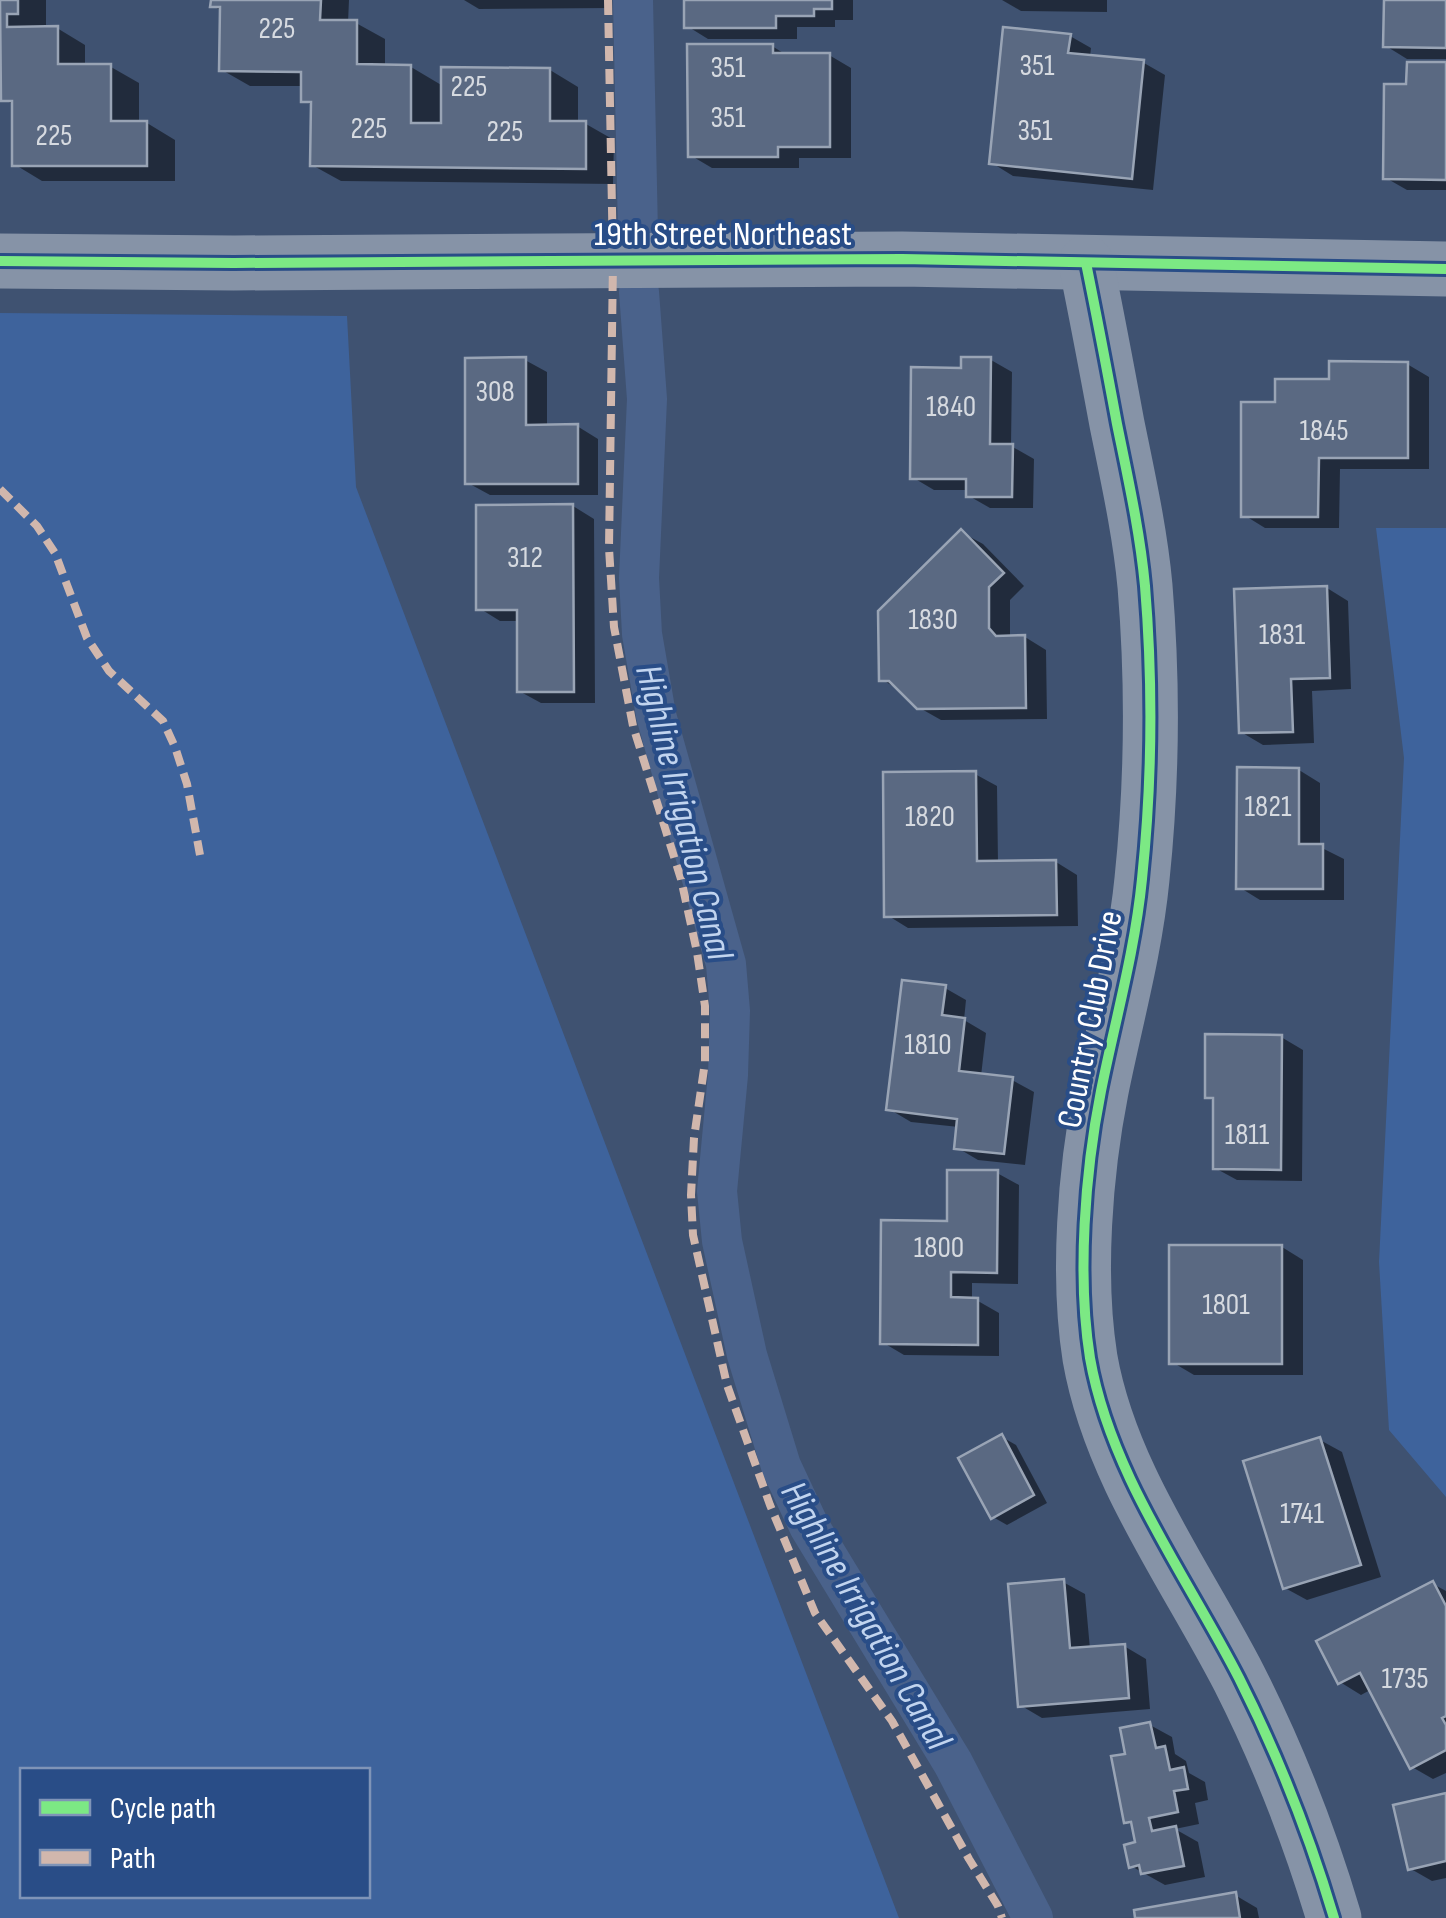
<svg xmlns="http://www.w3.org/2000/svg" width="1446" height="1918" viewBox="0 0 1446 1918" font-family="'Sofia Sans Condensed',sans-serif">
  <rect width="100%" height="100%" fill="#3f5271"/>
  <g fill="#3e639c" fill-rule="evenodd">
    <path d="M0,313l347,3 9,171 543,1431h-899zM368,1770v126h-346v-126z"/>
    <polygon points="1376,528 1446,528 1446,1497 1389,1430 1379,1262 1404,758"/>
  </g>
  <g fill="#0007">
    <polygon points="0,0 46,0 46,28 57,28 85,45 85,67 111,67 139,83 139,123 147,123 175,140 175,181 42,181 14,164 14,105 4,99 4,86 0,86"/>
    <polygon points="213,0 349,0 348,23 356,23 385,39 385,67 411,67 443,86 550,70 578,87 578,124 586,124 614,140 613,184 341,181 312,165 313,106 304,100 304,86 250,86 222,70 222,11 213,6"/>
    <polygon points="464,0 612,0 612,8 479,9"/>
    <polygon points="686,0 853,0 853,20 835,20 835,27 797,27 797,39 708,39 687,26"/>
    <polygon points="1002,0 1107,0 1107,12 1021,11"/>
    <polygon points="1386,0 1446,0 1446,59 1407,59 1386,46"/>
    <polygon points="1070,36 1091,48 1090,57 1144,63 1165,75 1153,190 1013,176 992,163"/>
    <polygon points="772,46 788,56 829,55 851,68 851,158 799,158 799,168 712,168 690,155"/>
    <polygon points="1446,65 1446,190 1407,190 1386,178 1409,86"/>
    <polygon points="525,360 547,372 547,427 577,426 598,439 598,495 490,495 468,483"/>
    <polygon points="991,360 1012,372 1011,446 1034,459 1033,508 990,508 969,496 969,490 934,490 912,477 963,370"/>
    <polygon points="1407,364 1429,377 1429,469 1340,469 1339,528 1265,528 1244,515 1277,405 1332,381"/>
    <polygon points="573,506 594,519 595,703 541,703 519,691 519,621 500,621 479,608"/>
    <polygon points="961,532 983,544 1024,586 1010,600 1010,638 1025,637 1046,650 1047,719 941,720 918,707 903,692 881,679"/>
    <polygon points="1327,588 1348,601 1351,689 1312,691 1314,743 1263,745 1241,732"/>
    <polygon points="1299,770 1320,783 1320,847 1344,859 1344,900 1260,900 1239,887"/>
    <polygon points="975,774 997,786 998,863 1056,862 1077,875 1078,926 908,928 887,915"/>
    <polygon points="945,988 966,1000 964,1020 986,1033 981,1076 1012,1080 1034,1092 1025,1165 978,1160 956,1147 959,1127 911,1122 889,1109"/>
    <polygon points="1281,1037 1303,1050 1302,1181 1237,1180 1215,1168 1216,1102 1207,1097"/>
    <polygon points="997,1173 1019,1185 1018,1284 972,1283 972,1300 978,1301 999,1313 999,1356 904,1355 882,1342 949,1224"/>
    <polygon points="1282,1247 1303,1260 1303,1375 1194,1375 1172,1362"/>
    <polygon points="1002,1437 1016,1445 1047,1503 1007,1525 993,1517"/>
    <polygon points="1320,1440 1342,1452 1381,1577 1307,1600 1285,1588"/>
    <polygon points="1063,1582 1085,1594 1090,1649 1124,1646 1146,1659 1150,1709 1042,1718 1020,1705"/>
    <polygon points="1433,1584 1446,1591 1446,1773 1433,1779 1412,1767 1372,1689 1361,1695 1340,1682"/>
    <polygon points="1150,1725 1172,1737 1175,1754 1186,1761 1189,1773 1205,1782 1208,1800 1195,1803 1199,1824 1175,1829 1198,1842 1205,1877 1165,1885 1131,1866 1138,1844 1134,1826 1126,1822 1128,1756"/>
    <polygon points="1446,1796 1446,1878 1432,1881 1411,1869"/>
    <polygon points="1235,1895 1257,1908 1259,1918 1138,1918"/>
  </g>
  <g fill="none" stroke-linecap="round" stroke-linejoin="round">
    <g stroke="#4a628b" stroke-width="40">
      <polyline points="633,0 638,233"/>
      <polyline points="639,292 647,399 639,578 642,634 656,715 726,964 730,1011 728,1075 717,1191 722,1241 747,1355 781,1466 809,1526 953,1763 1033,1918"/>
    </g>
  </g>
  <g fill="#5a6982" stroke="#99a4b5" stroke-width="2.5">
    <polygon points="0,0 18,0 18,14 7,14 7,27 58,26 58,64 111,64 111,121 147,121 147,166 12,166 12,101 1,101"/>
    <polygon points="211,0 321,0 320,20 357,20 357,64 411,65 411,123 441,123 441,67 550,68 550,121 586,121 586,169 310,166 311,102 301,102 301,72 219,71 220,7 210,7"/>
    <polygon points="684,0 832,0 832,9 814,9 814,16 776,16 776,28 684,28"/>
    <polygon points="1384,0 1446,0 1446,48 1383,47"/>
    <polygon points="1003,27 1071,34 1068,53 1144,60 1132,179 989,164"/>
    <polygon points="687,44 773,44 773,53 830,53 830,147 778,147 778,157 688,157"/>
    <polygon points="1407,62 1446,62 1446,180 1383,179 1384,84 1406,84"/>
    <polygon points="526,357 526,425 578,424 578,484 465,484 465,358"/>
    <polygon points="961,357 991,357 990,444 1013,444 1012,497 966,497 966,479 910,479 911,367 961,368"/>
    <polygon points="1329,361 1408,362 1408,458 1319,458 1318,517 1241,517 1241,402 1275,402 1275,379 1329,379"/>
    <polygon points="573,504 574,692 517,692 517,610 476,610 476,505"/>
    <polygon points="961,529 1004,573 989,587 989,628 996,636 1025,635 1026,708 917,709 889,681 879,681 878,611"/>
    <polygon points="1327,586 1330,678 1291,679 1293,732 1239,733 1234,589"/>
    <polygon points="1237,767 1299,768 1299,844 1323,844 1323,889 1236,889"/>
    <polygon points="976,771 977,861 1056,860 1057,915 884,917 883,772"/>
    <polygon points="902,980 946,985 942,1015 965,1018 959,1071 1013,1077 1004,1154 954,1149 957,1119 886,1110"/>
    <polygon points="1205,1034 1282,1035 1281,1170 1213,1169 1213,1098 1205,1098"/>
    <polygon points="947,1170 998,1170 997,1273 951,1272 951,1297 978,1298 978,1345 880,1344 881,1220 947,1221"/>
    <rect x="1169" y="1245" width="113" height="119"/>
    <polygon points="1002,1434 1034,1495 991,1519 958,1458"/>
    <polygon points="1320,1437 1361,1565 1283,1589 1243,1461"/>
    <polygon points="1064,1579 1070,1648 1125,1644 1129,1698 1018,1707 1008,1584"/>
    <polygon points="1433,1581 1446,1606 1446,1716 1442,1718 1446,1725 1446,1750 1410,1769 1360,1673 1338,1684 1316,1641"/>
    <polygon points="1150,1722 1156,1748 1165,1746 1170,1770 1184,1767 1188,1789 1174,1791 1178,1812 1149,1818 1152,1831 1176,1826 1184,1866 1141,1874 1139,1865 1129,1868 1124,1845 1135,1842 1131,1822 1124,1823 1111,1756 1125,1754 1120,1728"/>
    <polygon points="1446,1793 1446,1861 1408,1870 1393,1805"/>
    <polygon points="1236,1892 1240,1918 1135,1918 1134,1910"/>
  </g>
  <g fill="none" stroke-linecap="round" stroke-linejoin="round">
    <g stroke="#8693a7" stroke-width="55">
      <polyline points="0,261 234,263 902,259 1446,269"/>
      <path d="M1086,263c11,54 21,107 31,161 11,54 23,108 28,162 8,97 7,197 -3,293 -7,72 -27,142 -41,212 -16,81 -24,185 -11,267 20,115 96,217 149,320 39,77 70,156 95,240"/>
    </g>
    <g stroke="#d1b7ad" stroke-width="8" stroke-dasharray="15 8" stroke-linecap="butt">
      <polyline points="608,0 613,261 609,548 614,627 633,726 681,879 697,952 705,1006 705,1062 694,1138 691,1195 693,1235 727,1385 770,1505 815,1613 892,1721 969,1859 998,1906 1002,1918"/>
      <polyline points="0,489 37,526 55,553 87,638 109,671 163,721 175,747 187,784 200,855"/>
    </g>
    <g stroke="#294d87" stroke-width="16">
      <g id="cycleway">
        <polyline points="0,261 234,263 902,259 1446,269"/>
        <path d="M1086,263c11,54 21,107 31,161 11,54 23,108 28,162 8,97 7,197 -3,293 -7,72 -27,142 -41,212 -16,81 -24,185 -11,267 20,115 96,217 149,320 39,77 70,156 95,240"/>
      </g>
    </g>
    <use href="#cycleway" stroke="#7ce984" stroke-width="10"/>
  </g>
  <g text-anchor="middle" stroke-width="8" stroke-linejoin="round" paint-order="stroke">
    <g font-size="30" fill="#d6dae0">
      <text x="277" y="38">225</text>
      <text x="1037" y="75">351</text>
      <text x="728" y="77">351</text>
      <text x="469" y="96">225</text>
      <text x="728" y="127">351</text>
      <text x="369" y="138">225</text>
      <text x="1035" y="140">351</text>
      <text x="505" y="141">225</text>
      <text x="54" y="145">225</text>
      <text x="495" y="401">308</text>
      <text x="951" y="416">1840</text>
      <text x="1324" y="440">1845</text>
      <text x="525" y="567">312</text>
      <text x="933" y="629">1830</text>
      <text x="1282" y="644">1831</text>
      <text x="1268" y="816">1821</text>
      <text x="930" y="826">1820</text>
      <text x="928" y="1054">1810</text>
      <text x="1247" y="1144">1811</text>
      <text x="939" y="1257">1800</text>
      <text x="1226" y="1314">1801</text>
      <text x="1302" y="1523">1741</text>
      <text x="1405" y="1688">1735</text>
    </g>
    <g font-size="35" fill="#fff" stroke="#294d87">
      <text x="723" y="245">19th Street Northeast</text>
      <text transform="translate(1089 1019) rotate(-79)" y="12">Country Club Drive</text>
    </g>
    <g font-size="38" font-style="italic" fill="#c1d4ef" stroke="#294d87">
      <text transform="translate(685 812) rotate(76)" y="13">Highline Irrigation Canal</text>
      <text transform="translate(867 1615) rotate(60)" y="13">Highline Irrigation Canal</text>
    </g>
  </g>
  <rect x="20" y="1768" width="350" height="130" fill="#294d87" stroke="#7f94b7" stroke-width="2.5"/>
  <rect x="40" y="1800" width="50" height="15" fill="#7ce984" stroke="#7f94b7" stroke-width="2.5"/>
  <text x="110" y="1818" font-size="30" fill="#ffffff">Cycle path</text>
  <rect x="40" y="1850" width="50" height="15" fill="#d1b7ad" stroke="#7f94b7" stroke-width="2.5"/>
  <text x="110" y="1868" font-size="30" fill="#ffffff">Path</text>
</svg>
